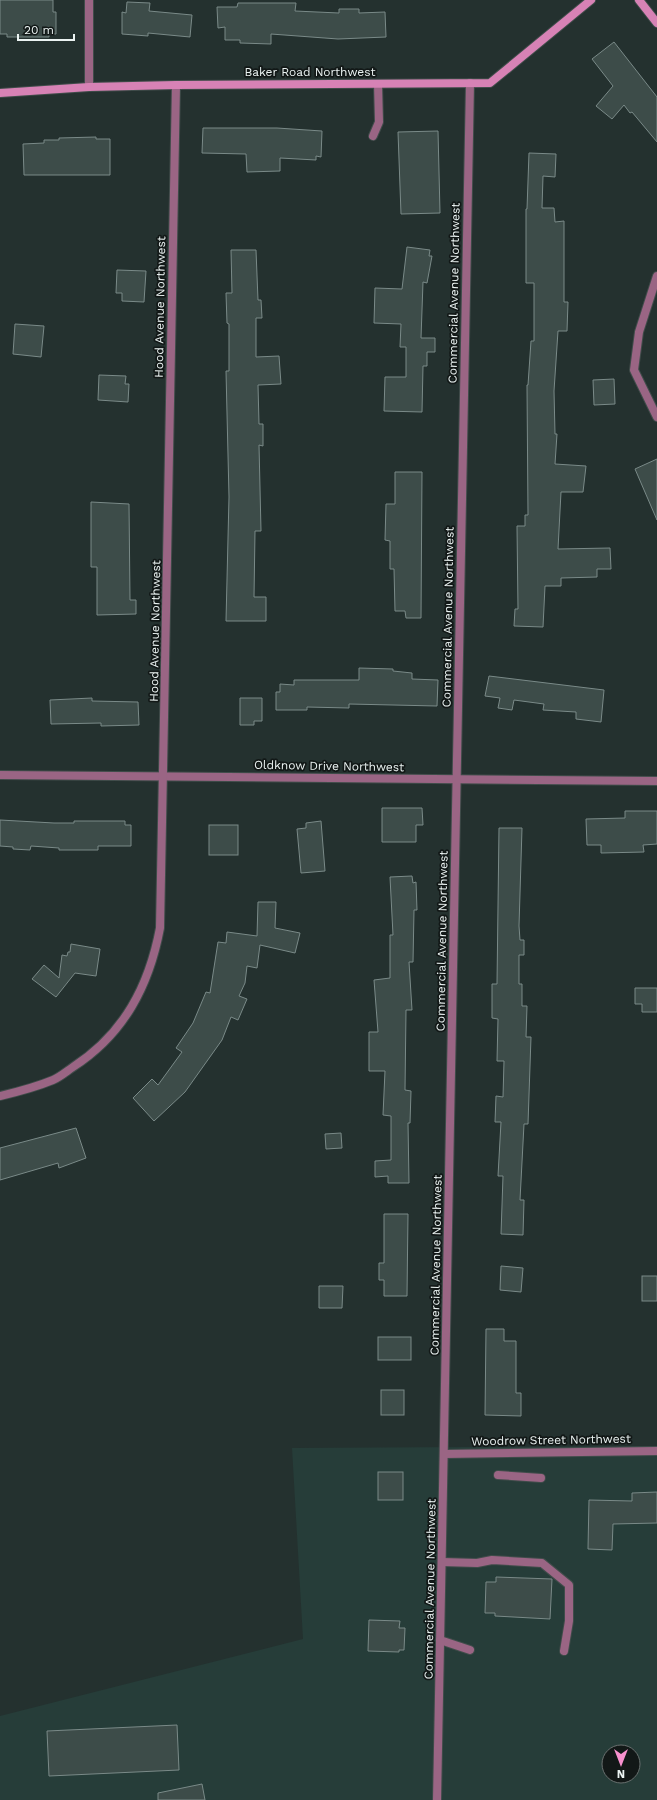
<svg xmlns="http://www.w3.org/2000/svg" width="657" height="1800" viewBox="0 0 657 1800" font-family="'Work Sans',sans-serif">
  <rect width="100%" height="100%" fill="#24312f"/>
  <path fill="#263d39" fill-rule="evenodd" d="M657,1446v354h-657v-84l303,-77 -11,-191zM609,1752h24v24h-24z"/>
  <g fill="#3d4c49" stroke="#7a8a88">
    <polygon points="0,0 53,0 53,12 56,12 56,34 49,34 49,37 7,37 7,34 0,34"/>
    <polygon points="127,2 150,3 149,11 192,15 190,37 148,33 148,36 122,34 122,12 126,13"/>
    <polygon points="238,3 296,3 295,11 339,13 339,9 359,9 359,13 385,12 386,37 338,39 271,34 271,44 240,43 240,40 225,40 225,27 218,28 217,7 237,7"/>
    <polygon points="614,42 657,97 657,142 632,112 630,113 624,105 612,119 596,106 613,86 592,59"/>
    <polygon points="203,128 277,128 322,131 321,157 316,156 316,160 280,158 280,171 247,172 246,154 202,153"/>
    <polygon points="438,131 440,213 401,214 398,132"/>
    <polygon points="96,137 96,139 110,139 110,175 24,175 23,144 44,143 44,140 59,140 59,138"/>
    <polygon points="529,153 556,154 555,177 543,176 542,208 554,208 555,222 564,221 564,302 568,302 567,331 558,331 554,391 555,434 557,434 555,464 586,466 583,492 561,492 558,549 610,548 611,569 597,569 597,577 561,578 561,586 545,586 543,627 514,626 515,609 518,609 517,526 525,526 525,515 528,515 527,385 528,385 531,341 534,341 534,283 526,283 526,209 527,209"/>
    <polygon points="407,247 430,250 429,256 432,256 427,283 423,282 421,338 435,338 435,352 427,352 427,366 423,366 422,412 384,411 385,377 406,377 406,347 400,347 401,324 374,323 375,288 402,289"/>
    <polygon points="231,250 256,250 258,300 261,300 262,318 256,318 256,357 279,356 281,384 258,385 259,424 263,424 263,446 259,445 261,531 255,531 254,597 266,597 266,621 226,621 229,497 226,371 229,371 229,324 227,323 226,293 232,293"/>
    <polygon points="117,270 146,271 144,302 122,301 122,293 116,293"/>
    <polygon points="15,324 44,326 41,357 13,354"/>
    <polygon points="99,375 126,376 125,384 129,384 128,402 98,400"/>
    <polygon points="614,379 615,404 594,405 593,380"/>
    <polygon points="657,459 657,520 635,469"/>
    <polygon points="395,472 422,472 421,618 406,618 405,611 395,611 394,569 390,569 390,541 385,540 386,504 395,504"/>
    <polygon points="91,502 129,504 130,600 136,600 136,614 97,615 97,567 91,567"/>
    <polygon points="359,668 393,669 393,671 412,673 412,679 438,680 437,706 349,704 349,708 307,707 307,710 276,710 276,692 280,692 280,684 294,685 294,680 359,680"/>
    <polygon points="489,676 604,690 601,722 576,719 576,712 543,710 544,704 514,700 512,710 498,708 500,698 485,696"/>
    <polygon points="92,698 92,701 138,702 139,725 101,726 101,723 51,724 50,700"/>
    <polygon points="240,698 262,698 262,721 254,721 254,725 240,725"/>
    <polygon points="382,808 422,808 423,825 416,825 416,842 382,842"/>
    <polygon points="625,811 657,811 657,844 643,845 644,852 601,853 601,845 587,845 586,819 625,818"/>
    <polygon points="0,820 54,823 74,823 74,821 125,821 125,825 131,825 131,846 98,846 98,850 59,850 59,848 31,846 30,850 13,849 13,847 0,846"/>
    <polygon points="321,821 325,871 301,873 297,829 306,828 306,823"/>
    <rect x="209" y="825" width="29" height="30"/>
    <polygon points="499,828 522,828 519,926 520,940 524,940 524,955 519,955 519,984 522,984 522,1006 527,1006 526,1037 531,1037 528,1124 524,1124 520,1200 524,1200 523,1235 501,1234 503,1176 498,1176 501,1122 495,1122 496,1096 503,1097 504,1061 497,1061 498,1019 492,1018 492,984 497,984"/>
    <polygon points="412,876 413,883 416,882 417,910 414,910 413,962 409,962 412,1010 406,1010 405,1090 411,1091 410,1123 408,1123 409,1183 388,1183 388,1176 375,1177 375,1161 391,1160 391,1116 383,1115 385,1071 369,1071 369,1032 378,1032 374,980 390,978 390,935 393,935 390,877"/>
    <polygon points="258,902 276,902 275,928 300,933 295,953 260,945 257,968 247,966 245,983 239,996 247,999 238,1020 231,1017 222,1040 185,1092 154,1121 133,1098 152,1079 158,1085 182,1052 176,1048 193,1023 206,992 210,993 218,942 226,943 227,932 257,936"/>
    <polygon points="71,944 100,949 96,976 75,973 56,997 32,979 44,965 59,978 62,955 67,956 68,952 70,952"/>
    <polygon points="635,988 657,988 657,1012 642,1012 642,1004 635,1004"/>
    <polygon points="76,1128 86,1158 59,1168 58,1163 0,1180 0,1148"/>
    <polygon points="341,1133 342,1148 326,1149 325,1134"/>
    <polygon points="384,1214 408,1214 407,1296 384,1296 384,1280 379,1280 379,1263 384,1263"/>
    <polygon points="501,1266 523,1268 521,1292 500,1290"/>
    <rect x="642" y="1276" width="15" height="25"/>
    <polygon points="319,1286 343,1286 342,1308 319,1308"/>
    <polygon points="486,1329 504,1329 504,1341 516,1341 516,1393 521,1393 521,1416 485,1415"/>
    <rect x="378" y="1337" width="33" height="23"/>
    <rect x="381" y="1390" width="23" height="25"/>
    <rect x="378" y="1472" width="25" height="28"/>
    <polygon points="657,1492 657,1523 613,1524 612,1550 588,1549 589,1500 632,1501 632,1493"/>
    <polygon points="496,1577 552,1579 550,1619 495,1616 495,1613 485,1613 486,1582 496,1582"/>
    <polygon points="369,1620 400,1621 399,1628 405,1628 404,1650 399,1650 399,1652 368,1651"/>
    <polygon points="177,1725 179,1770 49,1776 47,1731"/>
    <polygon points="202,1784 205,1800 158,1800 158,1793"/>
  </g>
  <g fill="none" stroke-linecap="round" stroke-linejoin="round">
    <g stroke="#404c4a" stroke-width="10">
      <g id="lane">
        <polyline points="373,136 379,122 378,84"/>
        <polyline points="657,276 639,332 634,370 657,417"/>
        <polyline points="498,1475 541,1478"/>
        <polyline points="442,1562 477,1563 492,1560 542,1563 569,1585 569,1621 564,1651"/>
        <polyline points="440,1640 470,1650"/>
      </g>
    </g>
    <g stroke="#404c4a" stroke-width="10">
      <g id="street">
        <polyline points="89,87 89,0"/>
        <polyline points="0,775 657,781"/>
        <path d="M0,1096c17,-4 36,-9 53,-16 7,-3 14,-9 20,-13 51,-33 76,-81 87,-139l16,-843"/>
        <polyline points="444,1454 657,1451"/>
        <polyline points="437,1800 470,83"/>
      </g>
    </g>
    <g stroke="#404c4a" stroke-width="10">
      <g id="secondary">
        <polyline points="639,0 657,23"/>
        <polyline points="0,93 89,87 176,85 490,83 591,0"/>
      </g>
    </g>
    <use href="#lane" stroke="#9a6584" stroke-width="8"/>
    <use href="#street" stroke="#9a6584" stroke-width="8"/>
    <use href="#secondary" stroke="#d782b5" stroke-width="8"/>
  </g>
  <g text-anchor="middle" stroke-width="3.5" stroke-linejoin="round" paint-order="stroke">
    <g font-size="12" fill="#ebf3f2" stroke="#121817">
      <text x="310" y="76">Baker Road Northwest</text>
      <text transform="translate(454 293) rotate(-89)" y="4">Commercial Avenue Northwest</text>
      <text transform="translate(160 307) rotate(-89)" y="4">Hood Avenue Northwest</text>
      <text transform="translate(448 617) rotate(-89)" y="4">Commercial Avenue Northwest</text>
      <text transform="translate(155 631) rotate(-89)" y="4">Hood Avenue Northwest</text>
      <text transform="translate(329 766) rotate(1)" y="4">Oldknow Drive Northwest</text>
      <text transform="translate(442 941) rotate(-89)" y="4">Commercial Avenue Northwest</text>
      <text transform="translate(436 1265) rotate(-89)" y="4">Commercial Avenue Northwest</text>
      <text transform="translate(551 1440) rotate(-1)" y="4">Woodrow Street Northwest</text>
      <text transform="translate(430 1589) rotate(-89)" y="4">Commercial Avenue Northwest</text>
    </g>
  </g>
  <g transform="translate(621 1764) rotate(180)"><circle r="19" fill="#121817" stroke="#69706f"/>
  <path d="M0-3L7 15L0 10L-7 15Z" fill="#f790ce"/>
  <text y="-6" font-size="11" font-weight="bold" text-anchor="middle" fill="#ebf3f2">N</text>
  </g>
  <path d="M18 34v6h56v-6" fill="none" stroke="#ebf3f2" stroke-width="2"/>
  <text x="24" y="34" font-size="12" fill="#ebf3f2" stroke="#121817" stroke-width="3" paint-order="stroke">20 m</text>
</svg>
